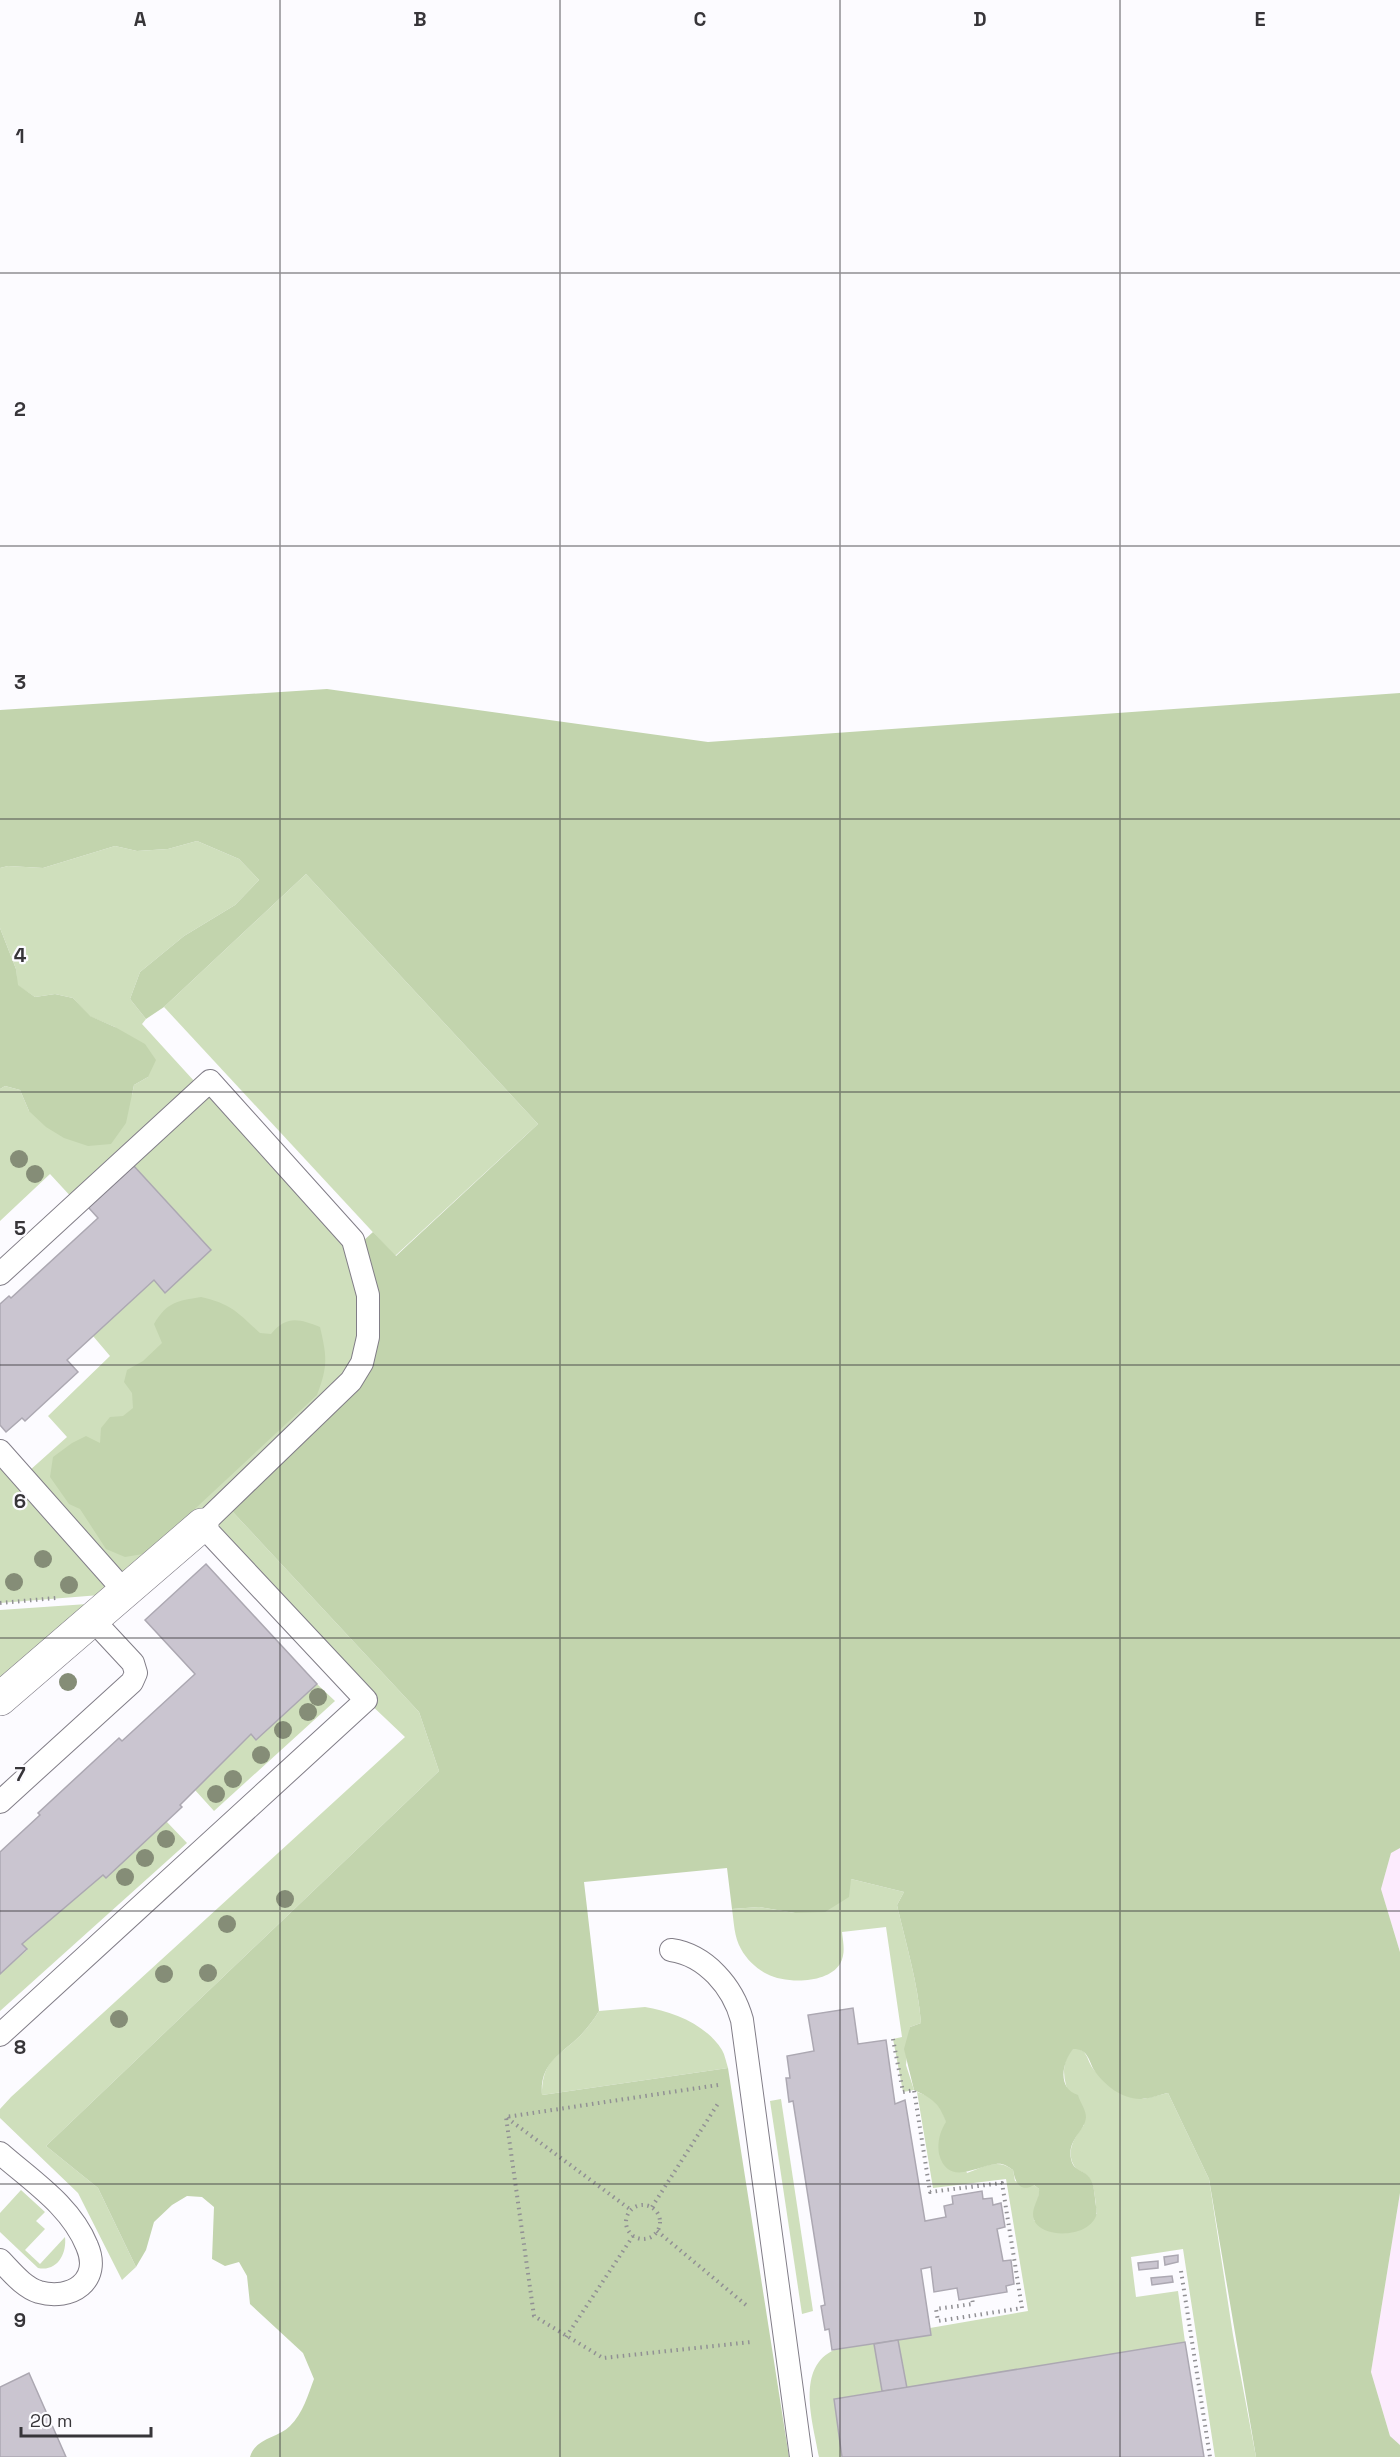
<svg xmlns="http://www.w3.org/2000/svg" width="1400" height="2457" viewBox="0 0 1400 2457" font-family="'Space Grotesk',sans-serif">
  <rect width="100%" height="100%" fill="#fcfbff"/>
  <g fill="#fcebfd">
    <polygon points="1400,1848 1400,1952 1381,1889 1391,1852"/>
    <polygon points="1400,2193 1400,2445 1390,2436 1371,2372"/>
  </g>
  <g fill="#cfdfbc">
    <polygon points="197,841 239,859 259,880 235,905 184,936 140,972 130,999 146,1019 142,1024 195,1082 74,1200 50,1174 0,1221 0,1089 5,1086 20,1090 29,1111 132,1095 134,1085 148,1077 115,1027 89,1016 73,998 55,994 35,997 17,985 16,969 0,928 0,868 8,866 43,868 115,846 137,851 168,849"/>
    <polygon points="306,874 538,1124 395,1256 164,1007"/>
    <polygon points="210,1093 345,1242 360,1298 356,1358 343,1378 126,1581 29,1471 67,1437 48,1416 110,1356 93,1336 154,1280 210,1251 133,1165"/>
    <polygon points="0,1467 105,1587 100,1595 0,1603"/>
    <polygon points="231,1510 419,1712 439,1771 46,2146 98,2188 136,2267 122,2280 78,2193 0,2118 0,2109 11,2097 405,1737 366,1700 207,1532"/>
    <polygon points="102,1603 0,1691 0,1610"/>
    <polygon points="317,1684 335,1701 214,1811 195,1790 251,1734 256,1739"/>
    <polygon points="166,1821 187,1843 0,2011 0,1974 27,1950 22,1944"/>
    <path d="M851,1879l53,13 -7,13c9,39 21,78 24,118l-11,4 -4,38 8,25 -11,2 -10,-53 9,-2 -16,-110 -44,5c1,10 4,22 -2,32 -13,20 -54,20 -73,10 -10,-5 -20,-14 -26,-25 -7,-12 -7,-27 -9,-40l27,-2 36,6z"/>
    <path d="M645,2007c27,4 62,18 77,43 3,5 4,12 6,18l-186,27c0,-28 9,-35 29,-51 11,-9 21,-21 28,-33z"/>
    <path d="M1073,2048c16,1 13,12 21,22 9,9 37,22 49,29l25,-6 41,86 24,156 23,122h-41l-32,-208 -52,8 5,40 42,-6 7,51 -278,46 -9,-48 33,-5 -1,-7 98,-17 -22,-132 -73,9 -16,-96 14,5 11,14 25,62c17,-6 30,-15 46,-3l2,11 19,4 5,4c1,11 -6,20 -5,32l63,-7c-3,-17 0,-39 -20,-44 -13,-16 -4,-31 7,-45 -11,-26 -32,-51 -11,-77z"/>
    <polygon points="781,2099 813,2311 802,2314 770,2101"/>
    <path d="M21,2190l24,22 -9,9 9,8 -20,21 15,14 25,-27c2,17 -8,35 -27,31l-38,-36v-19z"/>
    <path d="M874,2344l8,47 -48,8 8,58h-23c-5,-31 -24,-87 13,-106 10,-6 30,-5 42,-7z"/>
  </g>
  <g fill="#c2d4ad">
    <path d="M327,689l381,53 692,-49v1155l-9,5 -10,36 19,63v241l-29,179 19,64 10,9v12h-144l-47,-278 -41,-86c-9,2 -19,6 -28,6 -18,0 -36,-14 -46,-29 -6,-11 -6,-21 -21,-21 -11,14 -16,39 5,46 2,7 8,15 8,22 -1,15 -19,22 -15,42 4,19 22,4 24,39 0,6 3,13 1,18 -9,23 -55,22 -62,4 -4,-12 6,-20 5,-31l-5,-4c-13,8 -19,-2 -21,-15 -6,-4 -10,-7 -17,-6 -20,2 -48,23 -57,-10 -2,-11 1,-23 7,-32 -7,-19 -14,-24 -32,-32l-10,-41 6,-22 11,-4c-3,-40 -15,-79 -24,-118l7,-13 -53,-13 -2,18 -24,15 -30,1 -36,-6 -27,2 -5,-41 -143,14 15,129c-7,12 -17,24 -28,33 -18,15 -31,25 -29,51l186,-27 61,389h-539c5,-19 28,-19 40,-31 13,-13 18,-31 24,-47l-11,-26 -53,-49 -3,-28 -8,-14 -14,4 -13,-7 2,-52 -12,-10 -15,-1 -15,9 -18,17 -8,28 -10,17 -38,-79 -52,-42 393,-375 -20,-59 -188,-202 129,-126 2,-142 11,-10 23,24 142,-132 -232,-250 -142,133 -18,12 -16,-20 10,-27 44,-36 51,-31 24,-25 -20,-21 -42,-18 -29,8 -31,2 -22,-5 -72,22 -35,-2 -8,2v-158z"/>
    <polygon points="0,928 16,969 18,985 35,997 55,994 73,998 90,1016 115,1027 145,1044 156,1060 148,1077 134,1085 126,1123 111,1144 88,1146 64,1138 46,1127 29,1111 20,1090 5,1086 0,1089"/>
    <path d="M201,1297c31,7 37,16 59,36l11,1c16,-19 28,-15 49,-7 7,30 8,39 -3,68l-164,153 -10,6 -18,3 -19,-8 -26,-40 -11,-5 -19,-27 3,-20 19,-14 14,-7 14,7 1,-15 9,-11 13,-1 10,-8 -1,-15 -8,-11 3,-12 16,-9 19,-18 -8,-19c13,-22 23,-23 47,-27z"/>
  </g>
  <g fill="#cac5d0" stroke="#aca8b2" stroke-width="1.5">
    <polygon points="133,1165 211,1250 165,1293 154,1280 67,1360 78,1372 25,1421 22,1418 6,1432 0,1425 0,1304 9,1296 11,1298 98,1218 88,1207"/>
    <polygon points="206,1564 317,1684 256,1740 251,1734 180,1805 182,1807 106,1878 103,1875 22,1944 27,1949 0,1974 0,1852 40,1815 38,1813 119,1738 122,1741 195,1674 145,1620"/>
    <polygon points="853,2008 858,2044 886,2040 895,2104 905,2100 925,2221 946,2217 944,2206 953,2204 952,2196 982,2191 983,2199 992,2198 993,2205 1001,2203 1005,2227 997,2229 1003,2261 1011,2260 1014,2284 1006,2286 1007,2292 959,2300 957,2288 934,2292 931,2267 921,2269 931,2335 832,2350 829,2329 825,2330 821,2306 825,2305 793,2101 789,2102 786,2078 790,2078 787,2056 814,2051 808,2015"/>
    <polygon points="1178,2255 1178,2262 1165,2265 1164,2257"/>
    <polygon points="1158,2261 1158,2268 1139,2270 1138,2263"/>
    <polygon points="1172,2276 1173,2282 1152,2285 1151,2278"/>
    <polygon points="898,2340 907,2388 882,2391 874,2344"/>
    <polygon points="1185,2342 1204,2457 842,2457 834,2399"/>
    <polygon points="29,2373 66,2457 0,2457 0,2387"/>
  </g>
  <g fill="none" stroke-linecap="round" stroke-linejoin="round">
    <g stroke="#817d87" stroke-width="24">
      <g id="service">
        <polyline points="0,1274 210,1081 353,1240 368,1295 368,1337 362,1363 351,1381 202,1525 366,1700 0,2035"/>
        <polyline points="0,1451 126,1593"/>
        <polyline points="0,1802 132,1682 136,1673 133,1663 93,1620"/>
        <path d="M671,1950c35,5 62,37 71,70l59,437"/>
        <path d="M0,2153c32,28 71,53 87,93 15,35 -16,55 -48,46 -16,-5 -28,-21 -39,-32"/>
      </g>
    </g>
    <g stroke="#817d87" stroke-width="34">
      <polyline id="minor" points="0,1699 202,1525"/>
    </g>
    <g stroke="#919094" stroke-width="4" stroke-dasharray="1.5 4.5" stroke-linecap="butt">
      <polyline points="0,1603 56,1598"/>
      <polyline points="893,2039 903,2092 914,2090 930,2192 1002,2183 1022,2308 938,2321 936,2309 973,2304 972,2298"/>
      <polyline points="718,2085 506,2117 534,2316 603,2358 751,2342"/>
      <polyline points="507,2118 631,2210"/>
      <circle cx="643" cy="2222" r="17"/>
      <polyline points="652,2207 719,2102"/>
      <polyline points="657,2231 746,2305"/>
      <polyline points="1181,2271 1210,2457"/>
      <polyline points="566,2337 633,2236"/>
    </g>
    <use href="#service" stroke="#fff" stroke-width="22"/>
    <use href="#minor" stroke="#fff" stroke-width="33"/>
  </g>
  <g fill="#858d77">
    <circle cx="19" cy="1159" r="9"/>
    <circle cx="35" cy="1174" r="9"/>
    <circle cx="43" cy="1559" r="9"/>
    <circle cx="14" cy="1582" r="9"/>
    <circle cx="69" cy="1585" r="9"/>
    <circle cx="68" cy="1682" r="9"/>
    <circle cx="318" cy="1697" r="9"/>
    <circle cx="308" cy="1712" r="9"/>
    <circle cx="283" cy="1730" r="9"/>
    <circle cx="261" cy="1755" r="9"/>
    <circle cx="233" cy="1779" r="9"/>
    <circle cx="216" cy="1794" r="9"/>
    <circle cx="166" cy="1839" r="9"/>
    <circle cx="145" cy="1858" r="9"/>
    <circle cx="125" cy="1877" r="9"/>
    <circle cx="285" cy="1899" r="9"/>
    <circle cx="227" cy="1924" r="9"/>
    <circle cx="208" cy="1973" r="9"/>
    <circle cx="164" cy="1974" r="9"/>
    <circle cx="119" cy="2019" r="9"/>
  </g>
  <path fill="none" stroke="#373539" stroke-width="1.5" stroke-opacity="0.55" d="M280,0v2457M560,0v2457M840,0v2457M1120,0v2457M0,273h1400M0,546h1400M0,819h1400M0,1092h1400M0,1365h1400M0,1638h1400M0,1911h1400M0,2184h1400"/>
  <g font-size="20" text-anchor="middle" font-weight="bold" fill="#373539" stroke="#fcfbff" stroke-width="4.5" stroke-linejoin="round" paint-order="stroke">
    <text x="140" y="26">A</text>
    <text x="420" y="26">B</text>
    <text x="700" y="26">C</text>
    <text x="980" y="26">D</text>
    <text x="1260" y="26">E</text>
    <text x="20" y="143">1</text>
    <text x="20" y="416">2</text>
    <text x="20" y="689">3</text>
    <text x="20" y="962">4</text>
    <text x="20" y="1235">5</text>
    <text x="20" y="1508">6</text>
    <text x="20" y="1781">7</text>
    <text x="20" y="2054">8</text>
    <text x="20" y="2327">9</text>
  </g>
  <path d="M21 2427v9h130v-9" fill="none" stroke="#373539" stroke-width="3"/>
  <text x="30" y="2427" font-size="18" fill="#373539" stroke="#fcfbff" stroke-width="4.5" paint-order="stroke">20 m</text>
</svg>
